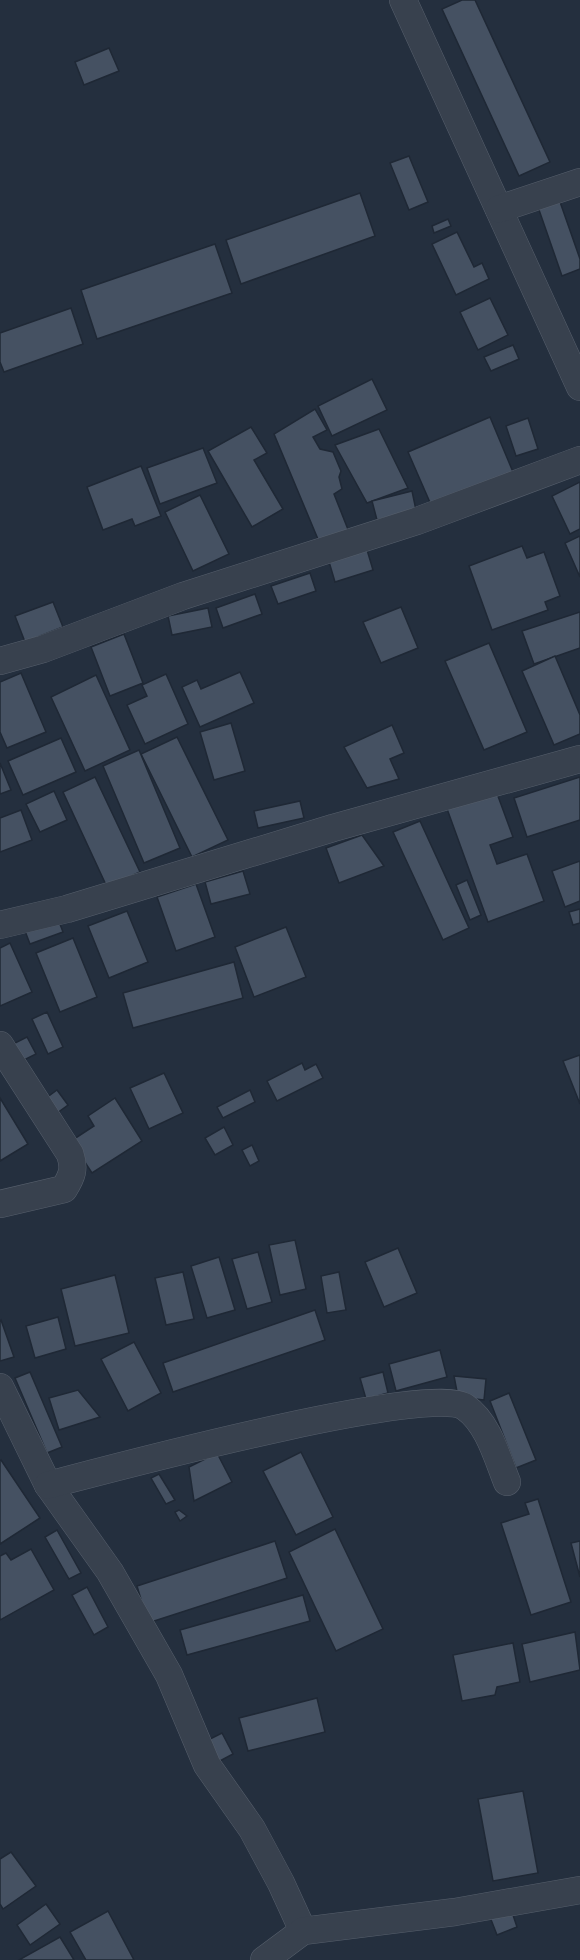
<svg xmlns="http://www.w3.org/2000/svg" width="580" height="1960" viewBox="0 0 580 1960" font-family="Overpass,sans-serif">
  <rect width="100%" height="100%" fill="#242f3e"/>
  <g fill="#455162" stroke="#1f2835" stroke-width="1.5">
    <polygon points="462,0 475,0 550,162 519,176 442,9"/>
    <polygon points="109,48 119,71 84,85 75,62"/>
    <polygon points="409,156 428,202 409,210 390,163"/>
    <polygon points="360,193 375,236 241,284 226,240"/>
    <polygon points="559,199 580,259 580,269 562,276 538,207"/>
    <polygon points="448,219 451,226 434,233 432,226"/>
    <polygon points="457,232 474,267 482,263 489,279 456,295 432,244"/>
    <polygon points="215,244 232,293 97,339 81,290"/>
    <polygon points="490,298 508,335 478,350 460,312"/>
    <polygon points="71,308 83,344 4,372 0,362 0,333"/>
    <polygon points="513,345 519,359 491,371 484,357"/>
    <polygon points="372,379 387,410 332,436 318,406"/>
    <polygon points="315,409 327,430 313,437 320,449 333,452 341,471 339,477 342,489 334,494 349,532 320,544 274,434"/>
    <polygon points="490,417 513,472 432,507 408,452"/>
    <polygon points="528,418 538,449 516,456 506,426"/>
    <polygon points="251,427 267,453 254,460 283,509 252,527 208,451"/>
    <polygon points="379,429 408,488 367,503 335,445"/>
    <polygon points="203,448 217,483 160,504 147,468"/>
    <polygon points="141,466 161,516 135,526 132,519 103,530 87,487"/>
    <polygon points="580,482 580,529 570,534 552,496"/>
    <polygon points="412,491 416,510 377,520 372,501"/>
    <polygon points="200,495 229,554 193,571 165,512"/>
    <polygon points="580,536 580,577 565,543"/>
    <polygon points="365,543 373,570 335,582 327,555"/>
    <polygon points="522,546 527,558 544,552 560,596 545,602 548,610 492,630 469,566"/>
    <polygon points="310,573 316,591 278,604 271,586"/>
    <polygon points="255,594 262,614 223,628 216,608"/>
    <polygon points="53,602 63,627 25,642 15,616"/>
    <polygon points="401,607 418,648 381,663 363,622"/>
    <polygon points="208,608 212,627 172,635 168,616"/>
    <polygon points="580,612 580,648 534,664 522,631"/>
    <polygon points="124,634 143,683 110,696 91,647"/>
    <polygon points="489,643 527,732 484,750 445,661"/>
    <polygon points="555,656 580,715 580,734 554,745 522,671"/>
    <polygon points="240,672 254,703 200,727 182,687 197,680 201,689"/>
    <polygon points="21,673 46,732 7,748 0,732 0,682"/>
    <polygon points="166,674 188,724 145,744 127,705 147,696 142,685"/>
    <polygon points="96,675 130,750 85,771 51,697"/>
    <polygon points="231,723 245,771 214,780 200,732"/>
    <polygon points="392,725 404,753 390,759 399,779 367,788 344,747"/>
    <polygon points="177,737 228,840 192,857 141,754"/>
    <polygon points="61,738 76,772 23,795 8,761"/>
    <polygon points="139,750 180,848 144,863 103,766"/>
    <polygon points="0,763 11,790 0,794"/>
    <polygon points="95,777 140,872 107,887 63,792"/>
    <polygon points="580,777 580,820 527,837 514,798"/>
    <polygon points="495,788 513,837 490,845 497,864 527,854 544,901 488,922 446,806"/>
    <polygon points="54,791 67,820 40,832 26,804"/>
    <polygon points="300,801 304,818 258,828 254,811"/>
    <polygon points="21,810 32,840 0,852 0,818"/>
    <polygon points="420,821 469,928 443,940 393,832"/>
    <polygon points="362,835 384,866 339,883 326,848"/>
    <polygon points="580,861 580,901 565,907 552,871"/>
    <polygon points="243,871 250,894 211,904 205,882"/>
    <polygon points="467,880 481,915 470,920 456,885"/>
    <polygon points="196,884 215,937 176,951 157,897"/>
    <polygon points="580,909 580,923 573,925 569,912"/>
    <polygon points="127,911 148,962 109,978 88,926"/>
    <polygon points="58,919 63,932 30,944 25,931"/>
    <polygon points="286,927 306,977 254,997 235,947"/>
    <polygon points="73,938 97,997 60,1012 36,953"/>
    <polygon points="10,943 32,992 0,1006 0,948"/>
    <polygon points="234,962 243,998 133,1028 123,993"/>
    <polygon points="47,1012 63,1047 48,1054 32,1019"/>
    <polygon points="27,1037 36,1054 22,1061 13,1044"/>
    <polygon points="580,1055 580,1104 563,1061"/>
    <polygon points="302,1063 305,1070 316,1064 323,1078 277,1101 267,1081"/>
    <polygon points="164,1073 183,1113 149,1129 130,1088"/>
    <polygon points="57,1090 68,1105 53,1116 42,1101"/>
    <polygon points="250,1090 255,1102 223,1118 217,1107"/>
    <polygon points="0,1098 28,1144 0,1161"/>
    <polygon points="115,1098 142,1141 92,1173 71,1141 94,1126 88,1116"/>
    <polygon points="224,1127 233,1145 215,1155 205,1138"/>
    <polygon points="252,1145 259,1161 250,1166 242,1150"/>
    <polygon points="295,1240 306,1289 280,1295 269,1245"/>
    <polygon points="398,1248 417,1293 384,1307 365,1262"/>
    <polygon points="258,1252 272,1302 247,1309 232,1259"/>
    <polygon points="219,1257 235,1310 207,1318 191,1266"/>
    <polygon points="183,1272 194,1319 166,1325 155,1278"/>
    <polygon points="339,1272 346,1310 327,1313 321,1276"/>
    <polygon points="115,1275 129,1333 75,1346 61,1289"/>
    <polygon points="315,1310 325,1340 173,1392 163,1363"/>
    <polygon points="58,1317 66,1349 35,1358 26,1326"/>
    <polygon points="1,1320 14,1357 0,1361 0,1321"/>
    <polygon points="134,1342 161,1393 128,1411 101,1359"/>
    <polygon points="440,1350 447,1377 396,1391 389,1364"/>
    <polygon points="30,1372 62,1447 47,1453 15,1378"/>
    <polygon points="383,1372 388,1393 366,1399 360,1378"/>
    <polygon points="454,1376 486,1379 484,1400 458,1397"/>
    <polygon points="78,1390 100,1417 59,1430 49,1398"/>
    <polygon points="509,1393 536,1460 516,1468 490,1401"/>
    <polygon points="301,1452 333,1517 296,1535 263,1471"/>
    <polygon points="217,1453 232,1482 194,1501 189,1467"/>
    <polygon points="1,1460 40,1518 0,1544 0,1461"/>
    <polygon points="159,1474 175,1500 166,1504 151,1478"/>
    <polygon points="538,1499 571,1602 531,1615 501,1523 529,1514 525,1503"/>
    <polygon points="179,1510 187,1516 180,1521 175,1512"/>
    <polygon points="335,1529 383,1629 336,1651 289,1552"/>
    <polygon points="57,1530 81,1573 69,1579 45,1537"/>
    <polygon points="275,1541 287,1578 148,1623 137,1586"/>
    <polygon points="580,1541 580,1577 571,1543"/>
    <polygon points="31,1549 54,1590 0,1620 0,1556 6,1553 11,1560"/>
    <polygon points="87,1587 108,1627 94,1635 72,1595"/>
    <polygon points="303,1595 310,1621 187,1655 180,1630"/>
    <polygon points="575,1632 580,1670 530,1682 522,1644"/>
    <polygon points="513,1643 520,1682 497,1687 495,1695 462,1701 453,1655"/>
    <polygon points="317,1698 325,1732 248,1751 239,1718"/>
    <polygon points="222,1733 233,1754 218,1762 206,1741"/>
    <polygon points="523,1791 538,1873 493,1881 478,1799"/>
    <polygon points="11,1852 36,1886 3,1909 0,1904 0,1859"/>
    <polygon points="46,1904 60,1924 30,1945 17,1925"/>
    <polygon points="511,1909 517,1927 497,1935 490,1917"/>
    <polygon points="108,1911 134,1960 86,1960 70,1932"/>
    <polygon points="60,1937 74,1960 19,1960"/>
  </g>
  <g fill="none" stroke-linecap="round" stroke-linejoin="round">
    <g stroke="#565f6c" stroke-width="28">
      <g id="minor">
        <polyline points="403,0 580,387"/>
        <polyline points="499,209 580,182"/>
        <polyline points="0,661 43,649 183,596 417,521 580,460"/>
        <polyline points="0,925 67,909 333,828 580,759"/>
        <path d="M0,1045l70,109c5,15 2,22 -6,35l-64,15"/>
        <polyline points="0,1387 48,1485 110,1572 169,1675 207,1765 252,1829 281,1883 303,1931"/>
        <path d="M48,1485c58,-15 381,-102 417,-78 23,16 32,50 42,75"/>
        <polyline points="264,1960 303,1931 455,1912 580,1890"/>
      </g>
    </g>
    <use href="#minor" stroke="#38414e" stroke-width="27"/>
  </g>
</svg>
